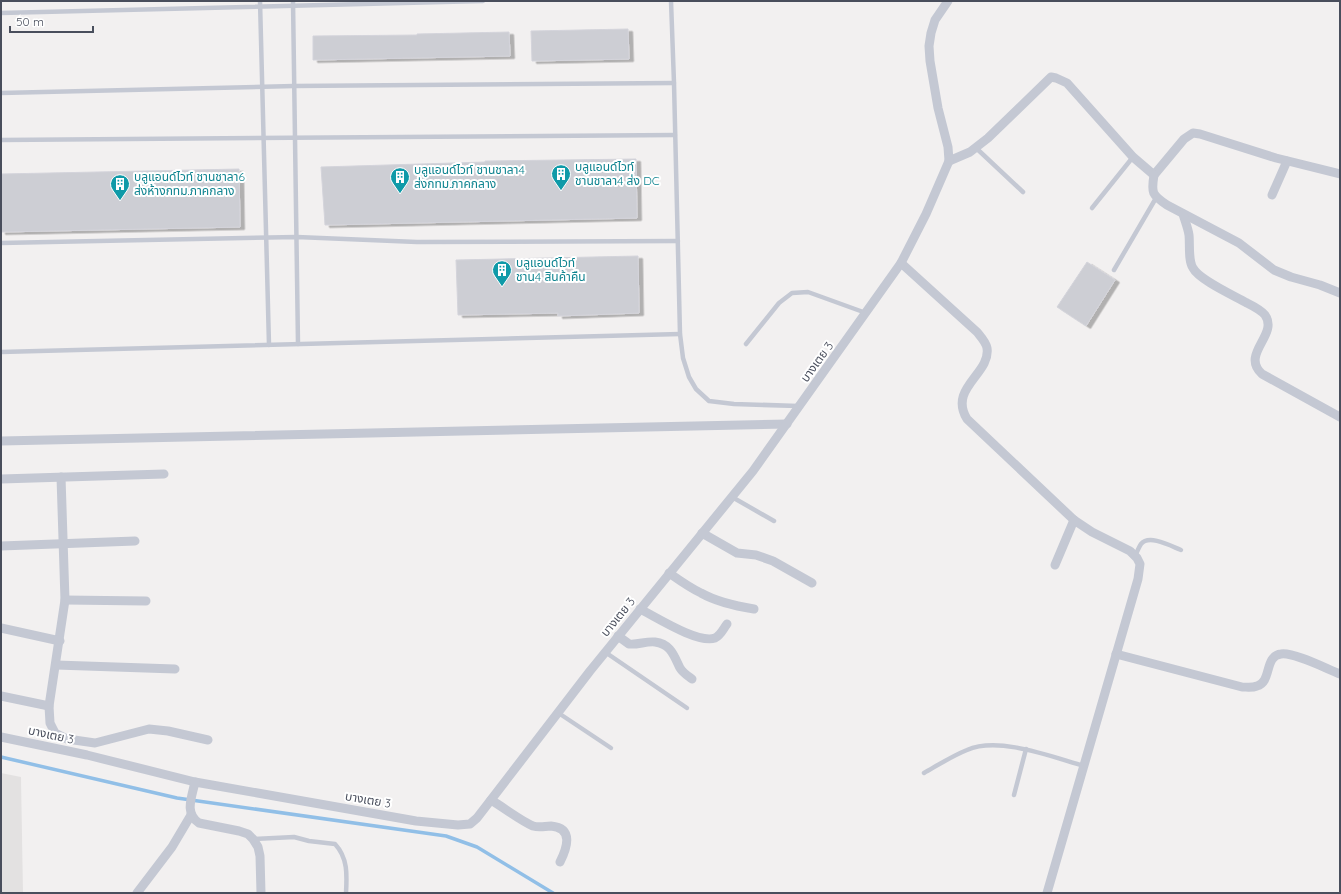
<svg xmlns="http://www.w3.org/2000/svg" width="1341" height="894" viewBox="0 0 1341 894" font-family="Quicksand,'Noto Sans Thai',sans-serif">
  <defs>
    <filter id="shadow"><feDropShadow dx="4.5" dy="2.5" stdDeviation="0" flood-color="#0004"/></filter>
  </defs>
  <rect width="100%" height="100%" fill="#f2f0f0"/>
  <polygon fill="#e3e1e1" points="1,773 21,777 23,893 1,893"/>
  <g fill="none" stroke-linecap="round" stroke-linejoin="round">
    <polyline stroke="#91bfe7" stroke-width="3.5" points="1,757 177,798 446,836 477,847 553,893"/>
  </g>
  <g fill="#cdced4" stroke="#d4d4db" filter="url(#shadow)">
    <polygon points="628,29 629,59 532,61 531,31"/>
    <polygon points="509,32 510,56 313,60 313,36 417,35 417,34"/>
    <polygon points="636,159 637,218 325,225 321,167 485,162 485,161"/>
    <polygon points="239,169 240,227 1,232 1,174"/>
    <polygon points="638,256 639,313 558,316 558,313 458,315 456,260"/>
    <polygon points="1087,262 1115,280 1086,326 1057,307"/>
  </g>
  <g fill="none" stroke-linecap="round" stroke-linejoin="round">
    <g stroke="#c4c8d3" stroke-width="4.5">
      <polyline points="260,1 269,345"/>
      <polyline points="293,1 298,344"/>
      <polyline points="671,1 674,83 680,334 683,358 689,377 696,389 709,401 734,404 798,406"/>
      <polyline points="1,13 483,1"/>
      <polyline points="1,93 294,86 674,83"/>
      <polyline points="1,140 675,135"/>
      <polyline points="975,147 1023,192"/>
      <polyline points="1092,208 1133,157"/>
      <polyline points="1,243 297,237 417,242 678,241"/>
      <polyline points="1114,270 1156,198"/>
      <polyline points="746,344 779,303 792,293 808,292 866,313"/>
      <polyline points="1,352 680,334"/>
      <polyline points="732,497 774,521"/>
      <path d="M1135,556c2,-4 4,-9 6,-12 8,-10 30,2 40,6"/>
      <polyline points="605,652 687,708"/>
      <polyline points="557,712 611,748"/>
      <path d="M924,773c14,-8 28,-17 43,-23 32,-14 85,7 117,16"/>
      <polyline points="1014,795 1026,749"/>
      <path d="M254,839l40,-2 15,4 26,3c13,14 12,31 11,49"/>
    </g>
    <g stroke="#c4c8d3" stroke-width="9">
      <polyline points="949,161 970,152 988,138 1051,77 1056,78 1067,83 1133,157 1154,175 1184,139 1193,133 1200,134 1276,158 1340,174"/>
      <path d="M1154,175c-3,18 -2,20 13,30l72,38 35,27 17,7 29,8 20,8"/>
      <polyline points="1272,195 1287,161"/>
      <path d="M1183,214c2,7 5,14 6,21 1,9 -1,26 4,33 6,12 42,28 54,35 6,3 14,7 18,12 14,20 -25,39 -3,59l78,43"/>
      <path d="M901,263l76,69c4,5 9,10 10,16 4,26 -39,40 -20,71l107,101 18,12 38,19 7,7 3,6 -2,15 -91,314"/>
      <polyline points="1,441 787,424"/>
      <polyline points="61,477 65,600 49,706 50,723 55,733 67,739 95,743 149,729 168,731 208,740"/>
      <polyline points="1,479 164,474"/>
      <polyline points="702,533 737,553 756,555 773,561 812,583"/>
      <polyline points="1,546 135,541"/>
      <polyline points="1055,565 1074,520"/>
      <path d="M669,573c10,7 21,15 32,20 16,9 34,13 53,16"/>
      <polyline points="65,600 146,601"/>
      <path d="M640,609c16,8 58,35 75,29 6,-3 8,-9 12,-14"/>
      <polyline points="1,628 60,641"/>
      <path d="M618,636l11,8c9,1 17,-3 26,-2 16,2 19,14 25,26 3,5 8,8 12,11"/>
      <path d="M1116,654l126,33c5,0 10,1 15,-1 15,-4 7,-30 24,-32 13,-2 46,15 59,20"/>
      <polyline points="56,665 175,669"/>
      <polyline points="1,696 49,706"/>
      <polyline points="1,737 87,755 195,782 416,821 458,825 470,824 477,818 590,671 753,471 901,263 926,214 949,161 948,147 938,108 930,61 929,46 931,33 935,20 948,1"/>
      <path d="M195,782c-3,15 -11,31 4,41l40,8 9,3 5,5 5,8 2,9 1,37"/>
      <path d="M491,800c12,7 30,21 42,26 7,2 12,0 18,0 23,2 16,22 9,36"/>
      <polyline points="137,893 172,847 191,815"/>
    </g>
  </g>
  <defs>
    <g id="building-pin" transform="scale(1)"><path d="M0 17L-7.5 6A9.5 9.5 0 1 1 7.5 6Z" fill="#0f9aa8" stroke="#fff"/><path d="M-4-6H4V6H1V3H-1V6H-4ZM-2.5-4.3h1.7v1.8h-1.7ZM.8-4.3h1.7v1.8H.8ZM-2.5-1h1.7V.8h-1.7ZM.8-1h1.7V.8H.8Z" fill="#fff"/></g>
  </defs>
  <g fill-rule="evenodd">
    <use href="#building-pin" x="561" y="174"/>
    <use href="#building-pin" x="400" y="177"/>
    <use href="#building-pin" x="120" y="184"/>
    <use href="#building-pin" x="502" y="270"/>
  </g>
  <g text-anchor="middle" stroke-width="4" stroke-linejoin="round" paint-order="stroke">
    <g font-size="12" fill="#0d838f" stroke="#fff" text-anchor="start">
      <text x="575" y="171">บลูแอนด์ไวท์<tspan x="575" dy="14">ชานชาลา4 ส่ง DC</tspan></text>
      <text x="414" y="174">บลูแอนด์ไวท์ ชานชาลา4<tspan x="414" dy="14">ส่งกทม.ภาคกลาง</tspan></text>
      <text x="134" y="181">บลูแอนด์ไวท์ ชานชาลา6<tspan x="134" dy="14">ส่งห้างกทม.ภาคกลาง</tspan></text>
      <text x="516" y="267">บลูแอนด์ไวท์<tspan x="516" dy="14">ชาน4 สินค้าคืน</tspan></text>
    </g>
    <g font-size="12" fill="#494e5c" stroke="#fff">
      <text transform="translate(817 362) rotate(-54)" y="4">บางเตย 3</text>
      <text transform="translate(618 617) rotate(-51)" y="4">บางเตย 3</text>
      <text transform="translate(51 735) rotate(12)" y="4">บางเตย 3</text>
      <text transform="translate(368 800) rotate(10)" y="4">บางเตย 3</text>
    </g>
  </g>
  <rect width="1341" height="894" fill="none" stroke="#494e5c" stroke-width="4"/>
  <path d="M10 26v6h83v-6" fill="none" stroke="#494e5c" stroke-width="2"/>
  <text x="16" y="26" font-size="12" fill="#494e5c" stroke="#ffffff" stroke-width="3" paint-order="stroke">50 m</text>
</svg>
